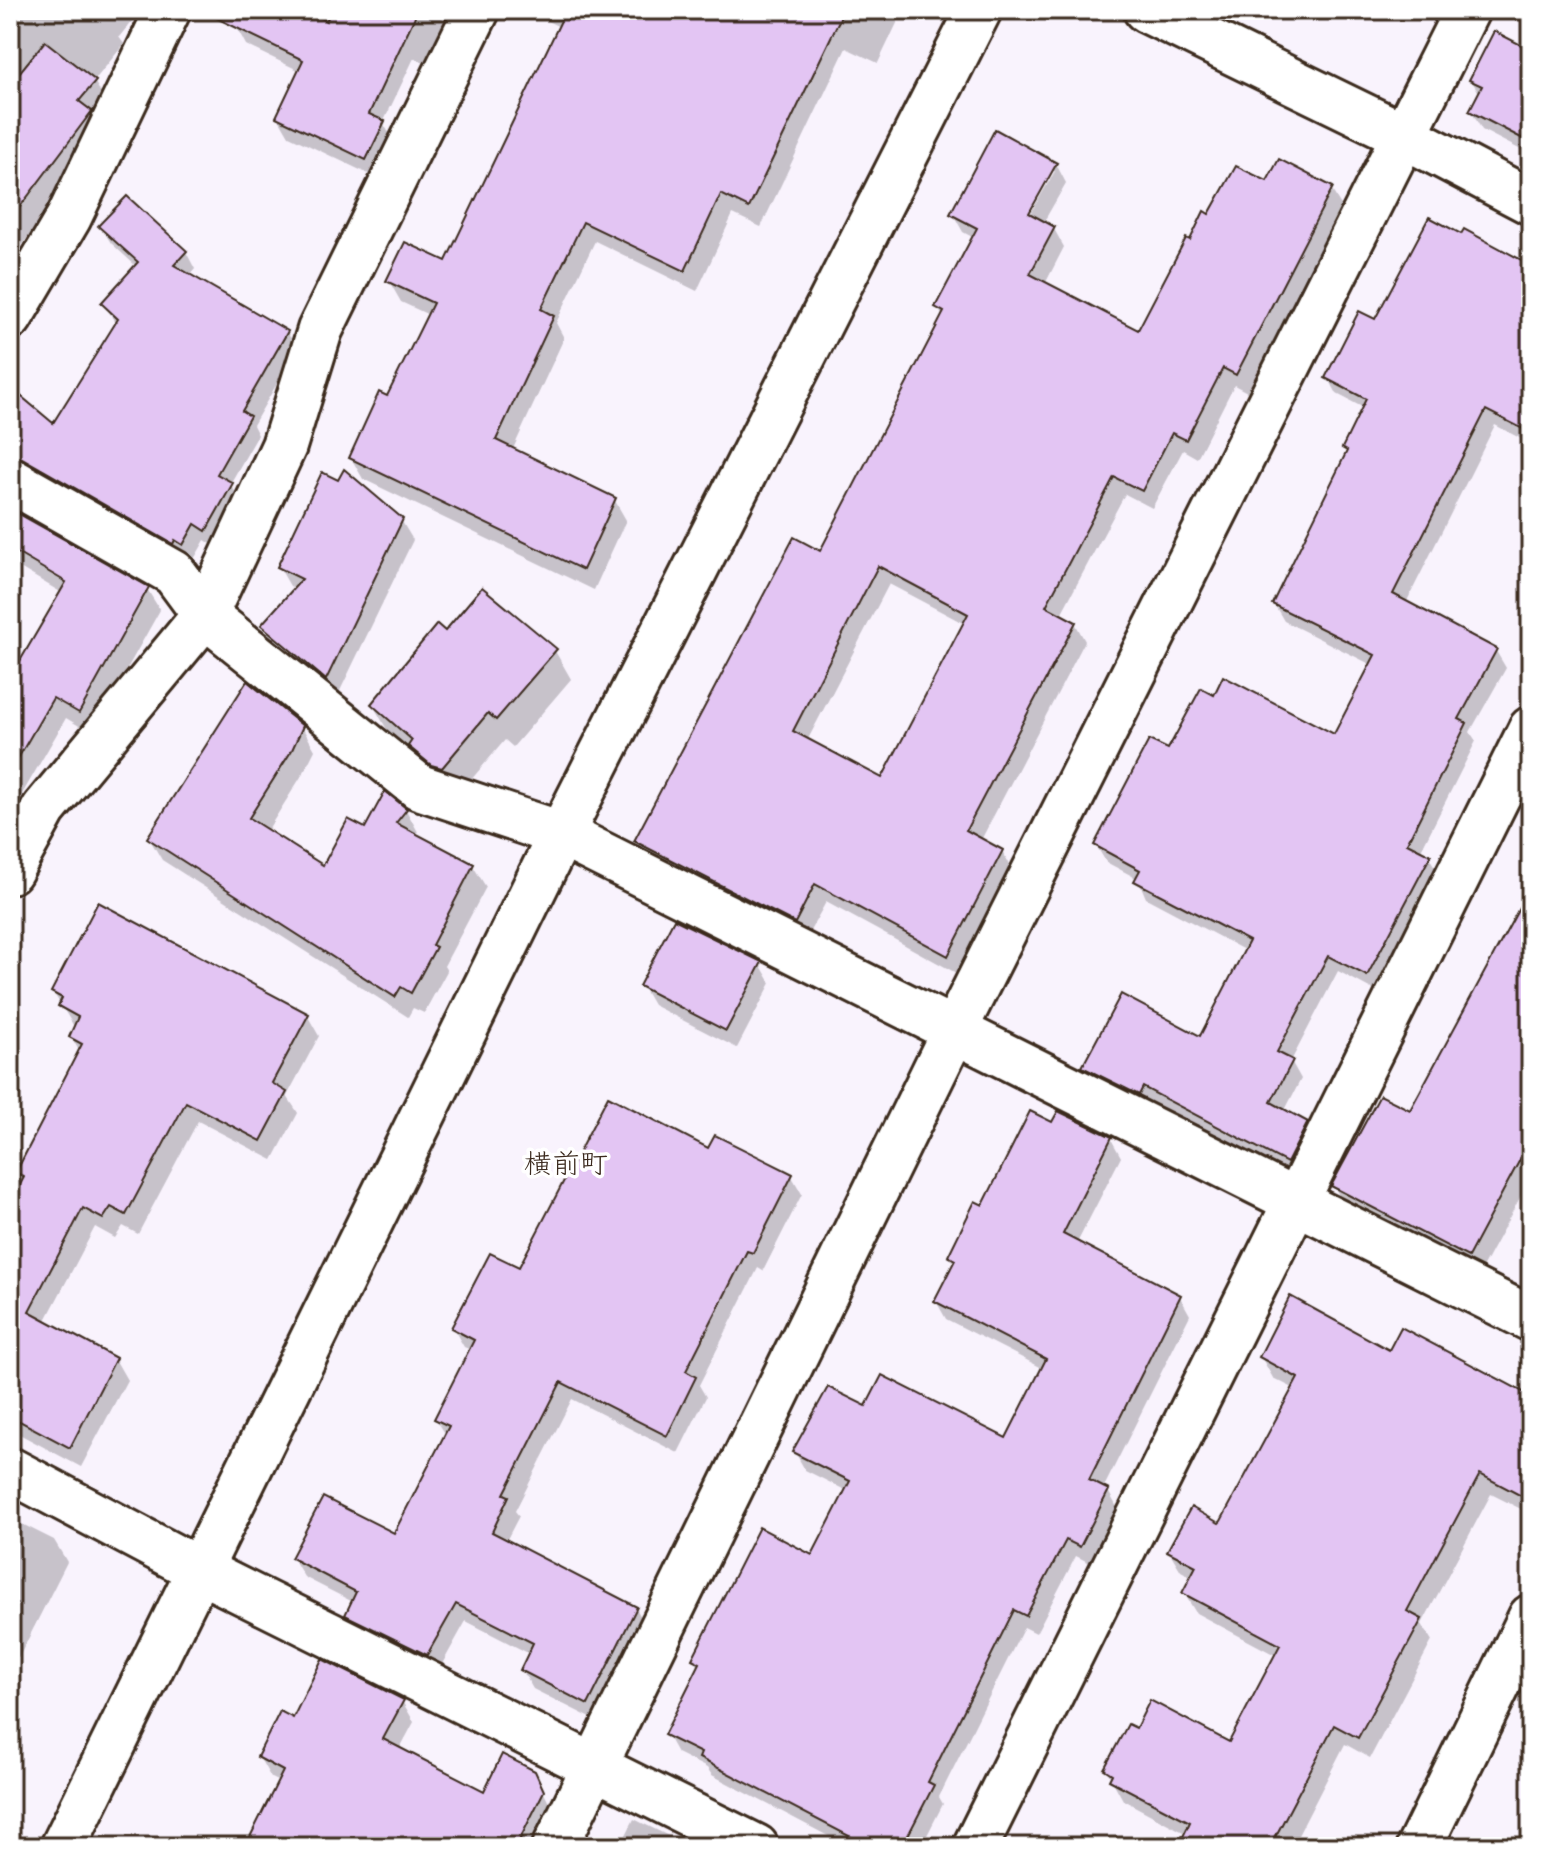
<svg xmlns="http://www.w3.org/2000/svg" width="1541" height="1857" viewBox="0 0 1541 1857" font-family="'Patrick Hand','Klee One',sans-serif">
  <rect width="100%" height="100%" fill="#f9f3fd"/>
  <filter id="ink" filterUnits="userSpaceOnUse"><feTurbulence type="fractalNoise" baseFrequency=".0125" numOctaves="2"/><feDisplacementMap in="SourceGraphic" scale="16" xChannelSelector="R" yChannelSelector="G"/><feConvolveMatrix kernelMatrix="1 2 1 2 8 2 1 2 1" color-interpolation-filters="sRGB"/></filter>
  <g filter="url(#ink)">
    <g fill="#0003" fill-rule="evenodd">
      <polygon points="10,10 141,10 119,37 124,44 94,81 108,105 101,143 10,260"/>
      <polygon points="243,10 442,10 440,14 444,21 424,62 414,58 383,123 394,141 377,178 289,136 278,117 300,71 246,45 236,26"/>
      <polygon points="541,10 897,10 894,15 898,21 878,63 846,48 761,227 733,214 697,291 595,241 556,323 564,338 512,451 614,499 626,520 594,590 363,479 351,458 388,398 429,315 401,302 389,281 447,264 560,27 547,21"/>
      <polygon points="1531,46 1531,155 1482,130 1471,111 1480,94 1471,80 1528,51"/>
      <path d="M1056,164l10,19 -23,40 11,6 10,18 -19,37 94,48 51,-89 20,-26 58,-33 63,5 11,18 -95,185 -13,-7 -37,73 -14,-8 -31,58 -27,-14 -65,122 15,7 10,18 -104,199 21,11 11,19 -55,104 -132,-72 -21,38 -158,-81 -11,-18 185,-287 123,-236 -7,-11 37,-69 -11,-6 -10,-18zM1050,171h5l-30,52 -3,-2zM889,584l76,40 -82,157 -76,-40z"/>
      <polygon points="101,227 186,252 195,269 189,276 287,332 297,349 253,425 258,435 230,484 242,502 216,547 205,540 193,561 168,551 52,462 117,324 103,303 137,267 111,243"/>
      <polygon points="1531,272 1531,444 1495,425 1406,603 1496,651 1506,668 1470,732 1476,741 1420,852 1429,857 1439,874 1377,992 1338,971 1291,1061 1301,1079 1284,1112 1306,1123 1316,1140 1297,1179 1153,1103 1149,1111 1094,1084 1084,1067 1201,1038 1246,951 1146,898 1138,879 1106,862 1096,845 1214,697 1335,737 1372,665 1284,621 1274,604 1348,454 1344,448 1364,408 1337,394 1328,377 1376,322"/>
      <polygon points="10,511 147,589 160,610 91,733 66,718 10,815 10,682 62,593 10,562"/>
      <polygon points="401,520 413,540 337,697 274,644 263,625 296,589 290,586 279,567"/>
      <polygon points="445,634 555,651 571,679 513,747 505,740 458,795 427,775 416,756 389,733 373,705"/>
      <polygon points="302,727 315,750 304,772 267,831 324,868 366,831 406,810 418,832 416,835 473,866 486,887 444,966 447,971 424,1013 413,1008 408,1017 162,860 149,838"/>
      <polygon points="1531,889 1531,1177 1479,1274 1344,1205 1334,1186 1411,1113"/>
      <polygon points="760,964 771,983 737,1048 653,1005 642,986"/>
      <polygon points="53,992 307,1015 319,1036 287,1096 298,1113 273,1160 198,1121 138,1234 123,1226 115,1238 95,1227 45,1322 115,1359 127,1380 81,1467 10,1429 10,1189 80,1052 71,1037 75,1028"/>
      <polygon points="1053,1125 1111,1139 1121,1157 1077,1243 1180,1297 1190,1315 1103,1489 1108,1491 1118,1509 1090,1563 1076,1556 1036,1633 1024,1627 939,1797 943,1804 921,1847 849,1847 712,1775 707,1768 677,1753 667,1735 700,1669 694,1659 813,1557 847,1491 805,1470 795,1452 867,1409 1007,1440 1044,1369 946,1319 936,1301 955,1265 950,1256 983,1207"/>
      <polygon points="709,1150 791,1175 802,1194 763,1271 758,1268 699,1385 706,1397 678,1453 572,1399 515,1511 519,1516 506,1541 636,1608 646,1627 599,1722 533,1689 522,1670 530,1654 466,1621 437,1673 358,1633 347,1615 353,1602 304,1577 293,1558 395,1535 446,1435 436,1419 471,1350 464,1347 453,1328 520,1270"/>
      <polygon points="1390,1352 1531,1398 1531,1514 1491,1494 1422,1624 1432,1641 1370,1758 1345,1744 1292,1847 1180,1847 1187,1834 1123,1800 1106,1769 1230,1745 1277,1656 1196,1613 1184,1593 1192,1577 1181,1571 1169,1551 1223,1522 1295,1389 1273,1378 1261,1357"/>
      <polygon points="10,1518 54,1540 67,1562 19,1657 10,1653"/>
      <polygon points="402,1701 414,1722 399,1750 485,1793 534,1773 554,1813 537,1847 247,1847 279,1782 271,1778 259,1757 294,1721"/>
      <polygon points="634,1819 691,1847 620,1847"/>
      <polygon points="150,1835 174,1847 144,1847"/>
    </g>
    <g fill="#e3c5f3" stroke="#3b2a1e" stroke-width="2" fill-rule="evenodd">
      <polygon points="200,10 307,10 326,21 332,10 418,10 369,114 385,121 366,160 276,117 303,60"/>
      <polygon points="566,10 844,10 749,208 721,194 685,271 583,222 541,309 554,316 496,440 616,498 583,570 349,458 379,392 387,396 433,303 386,281 405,242 446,261"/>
      <polygon points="1494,31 1531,50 1531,143 1469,111 1482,86 1469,80"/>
      <polygon points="45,41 96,81 79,101 92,111 10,220 10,84"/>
      <path d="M995,129l62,34 -28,50 26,14 -25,47 108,56 48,-92 4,2 14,-29 5,3 27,-48 31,15 12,-22 54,28 -97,188 -13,-7 -37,72 -14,-7 -30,58 -28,-14 -68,129 30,16 -110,208 37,20 -55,106 -133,-72 -20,39 -161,-82 160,-304 26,14 124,-239 -9,-5 42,-79 -27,-14zM878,566l90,48 -86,164 -89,-47z"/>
      <polygon points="127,196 187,251 174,265 288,331 242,411 250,416 217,474 233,483 206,531 195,524 183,545 175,540 173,544 22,458 10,455 10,387 53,423 118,319 101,303 138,262 98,226"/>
      <polygon points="1429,217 1461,234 1464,229 1531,265 1531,433 1486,410 1393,594 1497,649 1459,719 1467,723 1407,843 1431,855 1367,976 1328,956 1277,1052 1293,1060 1271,1102 1308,1122 1287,1163 1143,1087 1139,1095 1082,1067 1121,994 1200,1036 1249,941 1134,881 1140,870 1094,845 1149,740 1168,749 1201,688 1214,695 1223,676 1334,734 1375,655 1272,604 1347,451 1342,448 1366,399 1325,378 1359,311 1375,319"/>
      <polygon points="344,469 403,519 326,680 261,625 302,579 277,567 322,472 338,480"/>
      <polygon points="10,509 149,587 79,713 53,698 10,772 10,678 66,582 10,549"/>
      <polygon points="482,587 557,649 496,720 488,713 442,768 431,765 408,746 412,740 371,704 437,624 445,631"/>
      <polygon points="247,681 303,726 292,750 249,818 323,865 348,819 365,828 385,791 407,809 396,823 474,864 432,945 436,947 411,993 401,987 395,997 147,838"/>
      <polygon points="1531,886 1531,1139 1468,1257 1331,1186 1380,1095 1410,1110"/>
      <polygon points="98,902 309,1014 272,1083 287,1092 261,1141 186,1102 126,1215 111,1207 103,1219 83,1208 29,1311 116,1358 70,1448 10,1416 10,1204 24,1177 16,1172 82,1044 69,1037 78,1017 58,1006 62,998 51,992"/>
      <polygon points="674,919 762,962 726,1031 639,986"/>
      <polygon points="608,1096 708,1148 715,1135 793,1174 753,1253 747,1251 686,1371 696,1377 667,1436 561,1382 504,1494 509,1496 492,1532 637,1607 588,1705 520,1670 533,1643 456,1604 427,1655 345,1615 356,1592 291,1558 323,1497 394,1533 449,1426 434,1419 474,1340 451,1328 490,1253 519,1267"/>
      <polygon points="1030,1111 1052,1122 1058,1111 1112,1137 1063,1234 1181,1295 1089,1480 1109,1490 1080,1547 1066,1540 1026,1616 1014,1610 928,1782 934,1785 902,1847 870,1847 699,1758 701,1753 664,1735 700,1663 692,1659 759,1527 812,1555 850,1481 792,1452 828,1387 866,1406 882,1375 1006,1438 1046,1359 934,1301 955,1260 948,1256 975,1201 983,1205"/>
      <polygon points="1290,1296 1389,1350 1401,1327 1531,1396 1531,1501 1480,1474 1407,1611 1422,1619 1358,1738 1334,1725 1270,1847 1178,1847 1190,1822 1109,1780 1112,1774 1104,1769 1128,1724 1136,1728 1150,1700 1229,1742 1280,1645 1182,1593 1196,1566 1167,1551 1191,1507 1219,1523 1221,1521 1298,1378 1259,1357"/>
      <polygon points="322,1659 404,1700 383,1739 484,1791 502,1754 535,1771 544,1791 516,1847 245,1847 283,1771 257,1757 280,1711 293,1718"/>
    </g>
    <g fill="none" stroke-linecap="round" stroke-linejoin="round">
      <g stroke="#3b2a1e" stroke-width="50">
        <g id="minor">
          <polyline points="1146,10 1405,136 1531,202"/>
          <polyline points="10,317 69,217 168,10"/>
          <polyline points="10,480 174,573 205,615 419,787 561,834 1531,1319"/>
          <polyline points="10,871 44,809 205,615 284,446 320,330 477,10"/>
          <polyline points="10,1470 199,1570 756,1847"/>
          <polyline points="555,1847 954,1031 1467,10"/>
          <polyline points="975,1847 1531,729"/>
        </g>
      </g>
      <g stroke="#3b2a1e" stroke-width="50">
        <g id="tertiary">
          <polyline points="63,1847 561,834 979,10"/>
          <polyline points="1419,1847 1531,1617"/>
        </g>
      </g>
      <use href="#minor" stroke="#fff" stroke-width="44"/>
      <use href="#tertiary" stroke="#fff" stroke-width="44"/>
    </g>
  </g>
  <g text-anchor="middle" stroke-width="7" stroke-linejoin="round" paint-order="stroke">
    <g font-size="28" fill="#3b2a1e" stroke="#fff">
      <text x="566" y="1173">横前町</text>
    </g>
  </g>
  <rect width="1541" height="1857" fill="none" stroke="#fff" stroke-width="40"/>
  <rect x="20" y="20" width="1501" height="1817" fill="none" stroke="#3b2a1e" stroke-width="3" filter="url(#ink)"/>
</svg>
